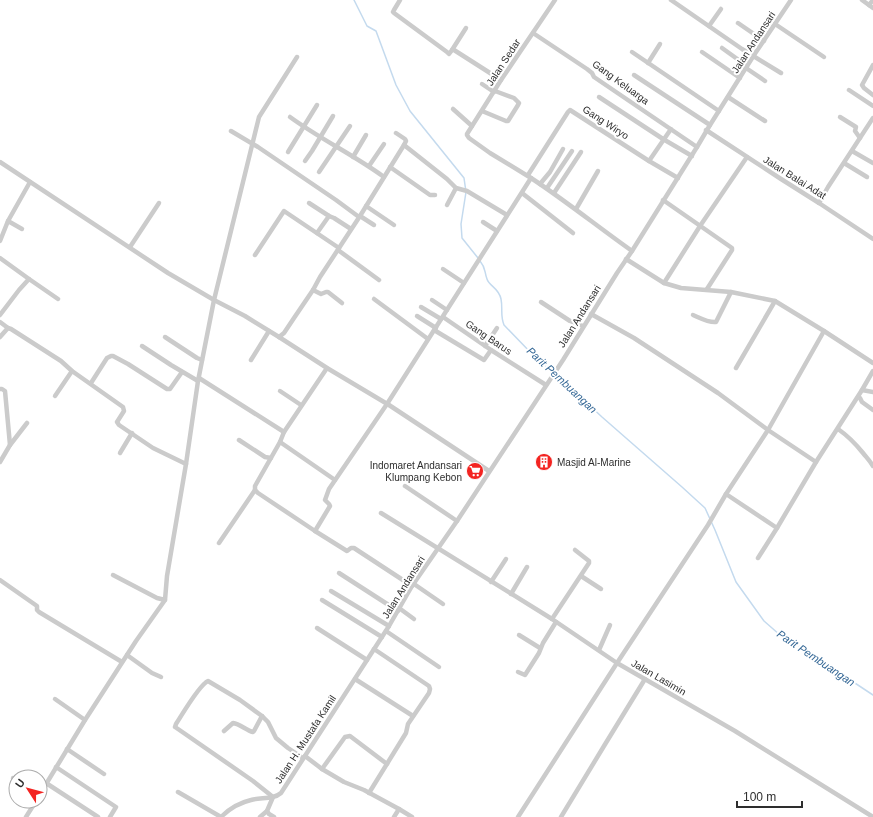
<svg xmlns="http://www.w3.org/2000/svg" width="873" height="817" viewBox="0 0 873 817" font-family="Arial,sans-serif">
  <rect width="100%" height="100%" fill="#fff"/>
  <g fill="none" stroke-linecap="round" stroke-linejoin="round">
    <g stroke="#c4daee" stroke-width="1.5">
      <polyline points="354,0 367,26 376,31 396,85 410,111 464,178 466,192 461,224 462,238 478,258"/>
      <path d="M480,261c6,7 4,10 7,18 2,7 12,9 14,20 2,10 -1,16 3,26l29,30 8,5 8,10 9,6 44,41 80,70 23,21 10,22 21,52 28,39 16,14 16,9 77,51"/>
    </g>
    <g stroke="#cbcbcb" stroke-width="4.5">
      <polyline points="400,0 394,10 393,12 394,13 447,52 449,54 452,50 454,50 501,80"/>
      <polyline points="671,0 742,49 781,73"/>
      <polyline points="862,0 873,8"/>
      <polyline points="869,5 873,0"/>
      <polyline points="738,23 764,41"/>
      <polyline points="775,24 824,57"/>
      <polyline points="709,26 721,9"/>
      <polyline points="533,33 587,69 592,73 594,77 697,147"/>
      <polyline points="722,48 747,66"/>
      <polyline points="452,50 466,28"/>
      <polyline points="632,52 719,111"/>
      <polyline points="702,52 740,78"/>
      <polyline points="648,63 660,44"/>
      <polyline points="873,65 862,85 864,88 873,95"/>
      <polyline points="746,68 765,81"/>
      <polyline points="634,75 710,125"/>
      <polyline points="482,84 494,92"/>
      <polyline points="849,90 873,106"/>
      <polyline points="599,97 663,139 692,156"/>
      <polyline points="728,97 765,121"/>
      <polyline points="453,109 472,126"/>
      <polyline points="482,111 506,121 508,121 518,105 519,103 514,98 495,91"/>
      <path d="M290,117c30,22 64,38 94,60"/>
      <polyline points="840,117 856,127 855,131 860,138"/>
      <polyline points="706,130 781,179 819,203 873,239"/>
      <polyline points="231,131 258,147 336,200 359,217"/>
      <polyline points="396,133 405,139 406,141 404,145 447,179 456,188 467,191 507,215"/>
      <polyline points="852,151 873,163"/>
      <polyline points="288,152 317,105"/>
      <polyline points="353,157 366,135"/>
      <polyline points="305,161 312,151 333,116"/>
      <polyline points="649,161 671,129"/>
      <polyline points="0,162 168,273 214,300 245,316 279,337 327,368 389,405 489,471"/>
      <polyline points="844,163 867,177"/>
      <polyline points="369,166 384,144"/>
      <polyline points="390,167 430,195 435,195"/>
      <polyline points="319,172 350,126"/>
      <polyline points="528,175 568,112 570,110 649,161 678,178"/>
      <path d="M531,178c35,23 67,49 101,73"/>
      <polyline points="540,184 550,172 563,149"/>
      <polyline points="547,188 572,151"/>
      <polyline points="522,193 573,233"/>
      <polyline points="554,193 581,152"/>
      <polyline points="663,200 732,248 732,250 707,289"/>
      <polyline points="309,203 329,216 334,218 351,229"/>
      <polyline points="819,203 828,187 873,118"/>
      <polyline points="447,205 456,188"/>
      <polyline points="366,206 394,225"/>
      <polyline points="576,209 598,171"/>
      <polyline points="360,216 374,225"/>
      <polyline points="8,221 22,229"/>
      <polyline points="483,222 497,231"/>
      <polyline points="317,233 329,216"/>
      <polyline points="0,241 8,221 30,182"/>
      <polyline points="130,247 159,203"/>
      <polyline points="338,250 379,280"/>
      <polyline points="255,255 284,211 339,248"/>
      <polyline points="0,258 29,279"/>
      <polyline points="626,259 664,283 681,288 731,292 775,301 824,331 873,363"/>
      <polyline points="443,269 464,283"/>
      <polyline points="664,283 700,226 747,157"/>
      <polyline points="313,290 321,294 326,292 328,292 342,303"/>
      <polyline points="374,299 428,339"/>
      <polyline points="432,300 447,310"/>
      <polyline points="541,302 570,321 583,326"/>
      <polyline points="421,307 441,319"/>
      <polyline points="591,314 634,338 718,393 768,430 816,462"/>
      <polyline points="0,315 19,290 29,279 58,299"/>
      <path d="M693,315c7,3 16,8 23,7l15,-30"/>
      <polyline points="417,316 436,328"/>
      <polyline points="443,317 491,350 546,385"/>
      <polyline points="0,322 8,328"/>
      <polyline points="434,330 484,360 491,350"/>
      <polyline points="0,337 8,328 11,329 61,361 72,371 123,407 124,411 117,422 119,425 153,448 186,464"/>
      <polyline points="165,337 197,358 202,360"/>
      <polyline points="279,337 284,333 294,318 313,290 320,277 360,216 404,145"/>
      <polyline points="142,346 171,365 198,381"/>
      <polyline points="485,346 497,328"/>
      <polyline points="251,360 269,331"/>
      <polyline points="327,368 284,432 280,442 255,486 255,490 258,493 315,531 347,551 351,548 354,548 412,586"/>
      <polyline points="736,368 775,301"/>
      <polyline points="199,378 284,432"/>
      <polyline points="91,383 107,358 111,356 113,356 128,364 167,389 170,389 182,372"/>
      <polyline points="0,389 2,389 5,391 10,445"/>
      <polyline points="862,390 873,392"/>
      <polyline points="280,391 301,405"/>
      <polyline points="55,396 72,371"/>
      <polyline points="858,397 860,398 862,402 873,410"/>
      <path d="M838,429c10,7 17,14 25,24 4,5 7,8 10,13"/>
      <polyline points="239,440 265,457 271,458"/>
      <polyline points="280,442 335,480"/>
      <polyline points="120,453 132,433"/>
      <polyline points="0,462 10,445 27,423"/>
      <polyline points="405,486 457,521"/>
      <polyline points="726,494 777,528"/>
      <polyline points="381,513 552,619 617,663 735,731 873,817"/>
      <polyline points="315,531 330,506 329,504 325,500 329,489 387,404 531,178 490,153 469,138 467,135 467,134 501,80 555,0"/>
      <polyline points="219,543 255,490"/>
      <polyline points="758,558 777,528 816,462 862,390 873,371"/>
      <polyline points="339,573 398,611"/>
      <polyline points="113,575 157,598 165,600"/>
      <polyline points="581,576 601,589"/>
      <polyline points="0,580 37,606 37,610 39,612 122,662"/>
      <polyline points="491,582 506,559"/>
      <polyline points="414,584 443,604"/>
      <polyline points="331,591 389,626"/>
      <polyline points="511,594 527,567"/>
      <polyline points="322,600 382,637"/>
      <polyline points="399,608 414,619"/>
      <polyline points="552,619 589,563 589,561 575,550"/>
      <polyline points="317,628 367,660"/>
      <polyline points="386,631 439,667"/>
      <polyline points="519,635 540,648"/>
      <polyline points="599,650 610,625"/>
      <polyline points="127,655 152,673 161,677"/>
      <polyline points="518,672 525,675 539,653 543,643 556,622"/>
      <polyline points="355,679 413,716"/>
      <polyline points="55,699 85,720"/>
      <path d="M224,731l9,-8c7,1 13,7 20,9l1,-1 8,-15"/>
      <polyline points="67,749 104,774"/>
      <polyline points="305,756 322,769 344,782 364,790 399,809 412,817"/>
      <polyline points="56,767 116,807 110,817"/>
      <polyline points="322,769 345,737 350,736 387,764"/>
      <polyline points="13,778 16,780"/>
      <polyline points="46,783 98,817"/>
      <path d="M178,792l43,25c9,-9 17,-14 30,-17 10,-3 22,0 30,-7l108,-167 23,-40 45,-65 106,-161 54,-87 15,-22 65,-104 13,-22 44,-70 37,-55"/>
      <polyline points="369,793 406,733 408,724 429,693 430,689 429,686 374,649"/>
      <polyline points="40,794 85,720 136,641 165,600 167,576 186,464 198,381 214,300 259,117 297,57"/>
      <polyline points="26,817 36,801"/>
      <polyline points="260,817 267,811"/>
      <path d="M274,817l-5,-3 -2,-3 6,-14 -20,-16 -75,-52 -3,-2 1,-3c6,-9 23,-39 32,-43l32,19 22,16 6,6 8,16 12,10 15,10"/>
      <polyline points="394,817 399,809"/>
      <polyline points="518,817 617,663 708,525 726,494 768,430 824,331"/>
      <polyline points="561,817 604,746 645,679"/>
    </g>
  </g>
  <defs>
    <g id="building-disc" transform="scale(0.9)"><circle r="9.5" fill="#f32421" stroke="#fff"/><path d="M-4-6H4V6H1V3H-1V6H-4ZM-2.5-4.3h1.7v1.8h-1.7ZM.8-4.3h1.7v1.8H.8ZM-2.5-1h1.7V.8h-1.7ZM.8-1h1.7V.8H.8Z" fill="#fff"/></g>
    <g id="supermarket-disc" transform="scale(0.9)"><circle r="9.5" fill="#f32421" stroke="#fff"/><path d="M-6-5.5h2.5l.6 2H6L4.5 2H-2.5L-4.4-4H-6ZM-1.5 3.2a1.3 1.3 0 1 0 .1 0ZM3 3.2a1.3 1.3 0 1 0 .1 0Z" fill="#fff"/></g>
  </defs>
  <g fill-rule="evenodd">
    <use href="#building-disc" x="544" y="462"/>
    <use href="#supermarket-disc" x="475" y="471"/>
  </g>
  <g text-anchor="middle" stroke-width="4" stroke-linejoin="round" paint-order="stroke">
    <g font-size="10" fill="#2e2e2e" stroke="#fff">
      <text transform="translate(753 42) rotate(-57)" y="4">Jalan Andansari</text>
      <text transform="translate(503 62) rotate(-57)" y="4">Jalan Sedar</text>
      <text transform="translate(621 82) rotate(36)" y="4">Gang Keluarga</text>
      <text transform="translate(606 122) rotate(33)" y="4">Gang Wiryo</text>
      <text transform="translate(795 177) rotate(32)" y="4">Jalan Balai Adat</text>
      <text transform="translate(579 316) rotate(-58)" y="4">Jalan Andansari</text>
      <text transform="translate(489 337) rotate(34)" y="4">Gang Barus</text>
      <text transform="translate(403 587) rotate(-58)" y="4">Jalan Andansari</text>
      <text transform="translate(659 677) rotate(30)" y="4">Jalan Lasimin</text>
      <text transform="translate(305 739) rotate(-57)" y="4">Jalan H. Mustafa Kamil</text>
    </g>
    <g font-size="10" fill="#2e2e2e" stroke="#fff" text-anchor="start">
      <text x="557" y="466">Masjid Al-Marine</text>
      <text x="462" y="469" text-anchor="end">Indomaret Andansari<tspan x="462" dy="12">Klumpang Kebon</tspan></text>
    </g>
    <g font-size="11" font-style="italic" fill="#356896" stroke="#fff">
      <text transform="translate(562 380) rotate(43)" y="4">Parit Pembuangan</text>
      <text transform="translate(816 658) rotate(34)" y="4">Parit Pembuangan</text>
    </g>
  </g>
  <g transform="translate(28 789) rotate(306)"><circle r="19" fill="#ffffff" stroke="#ababab"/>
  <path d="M0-3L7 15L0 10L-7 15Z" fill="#f32421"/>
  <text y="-6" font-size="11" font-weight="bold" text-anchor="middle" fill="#2e2e2e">U</text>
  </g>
  <path d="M737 801v6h65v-6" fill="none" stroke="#2e2e2e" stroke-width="2"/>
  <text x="743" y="801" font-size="12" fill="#2e2e2e" stroke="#ffffff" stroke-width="3" paint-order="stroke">100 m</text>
</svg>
